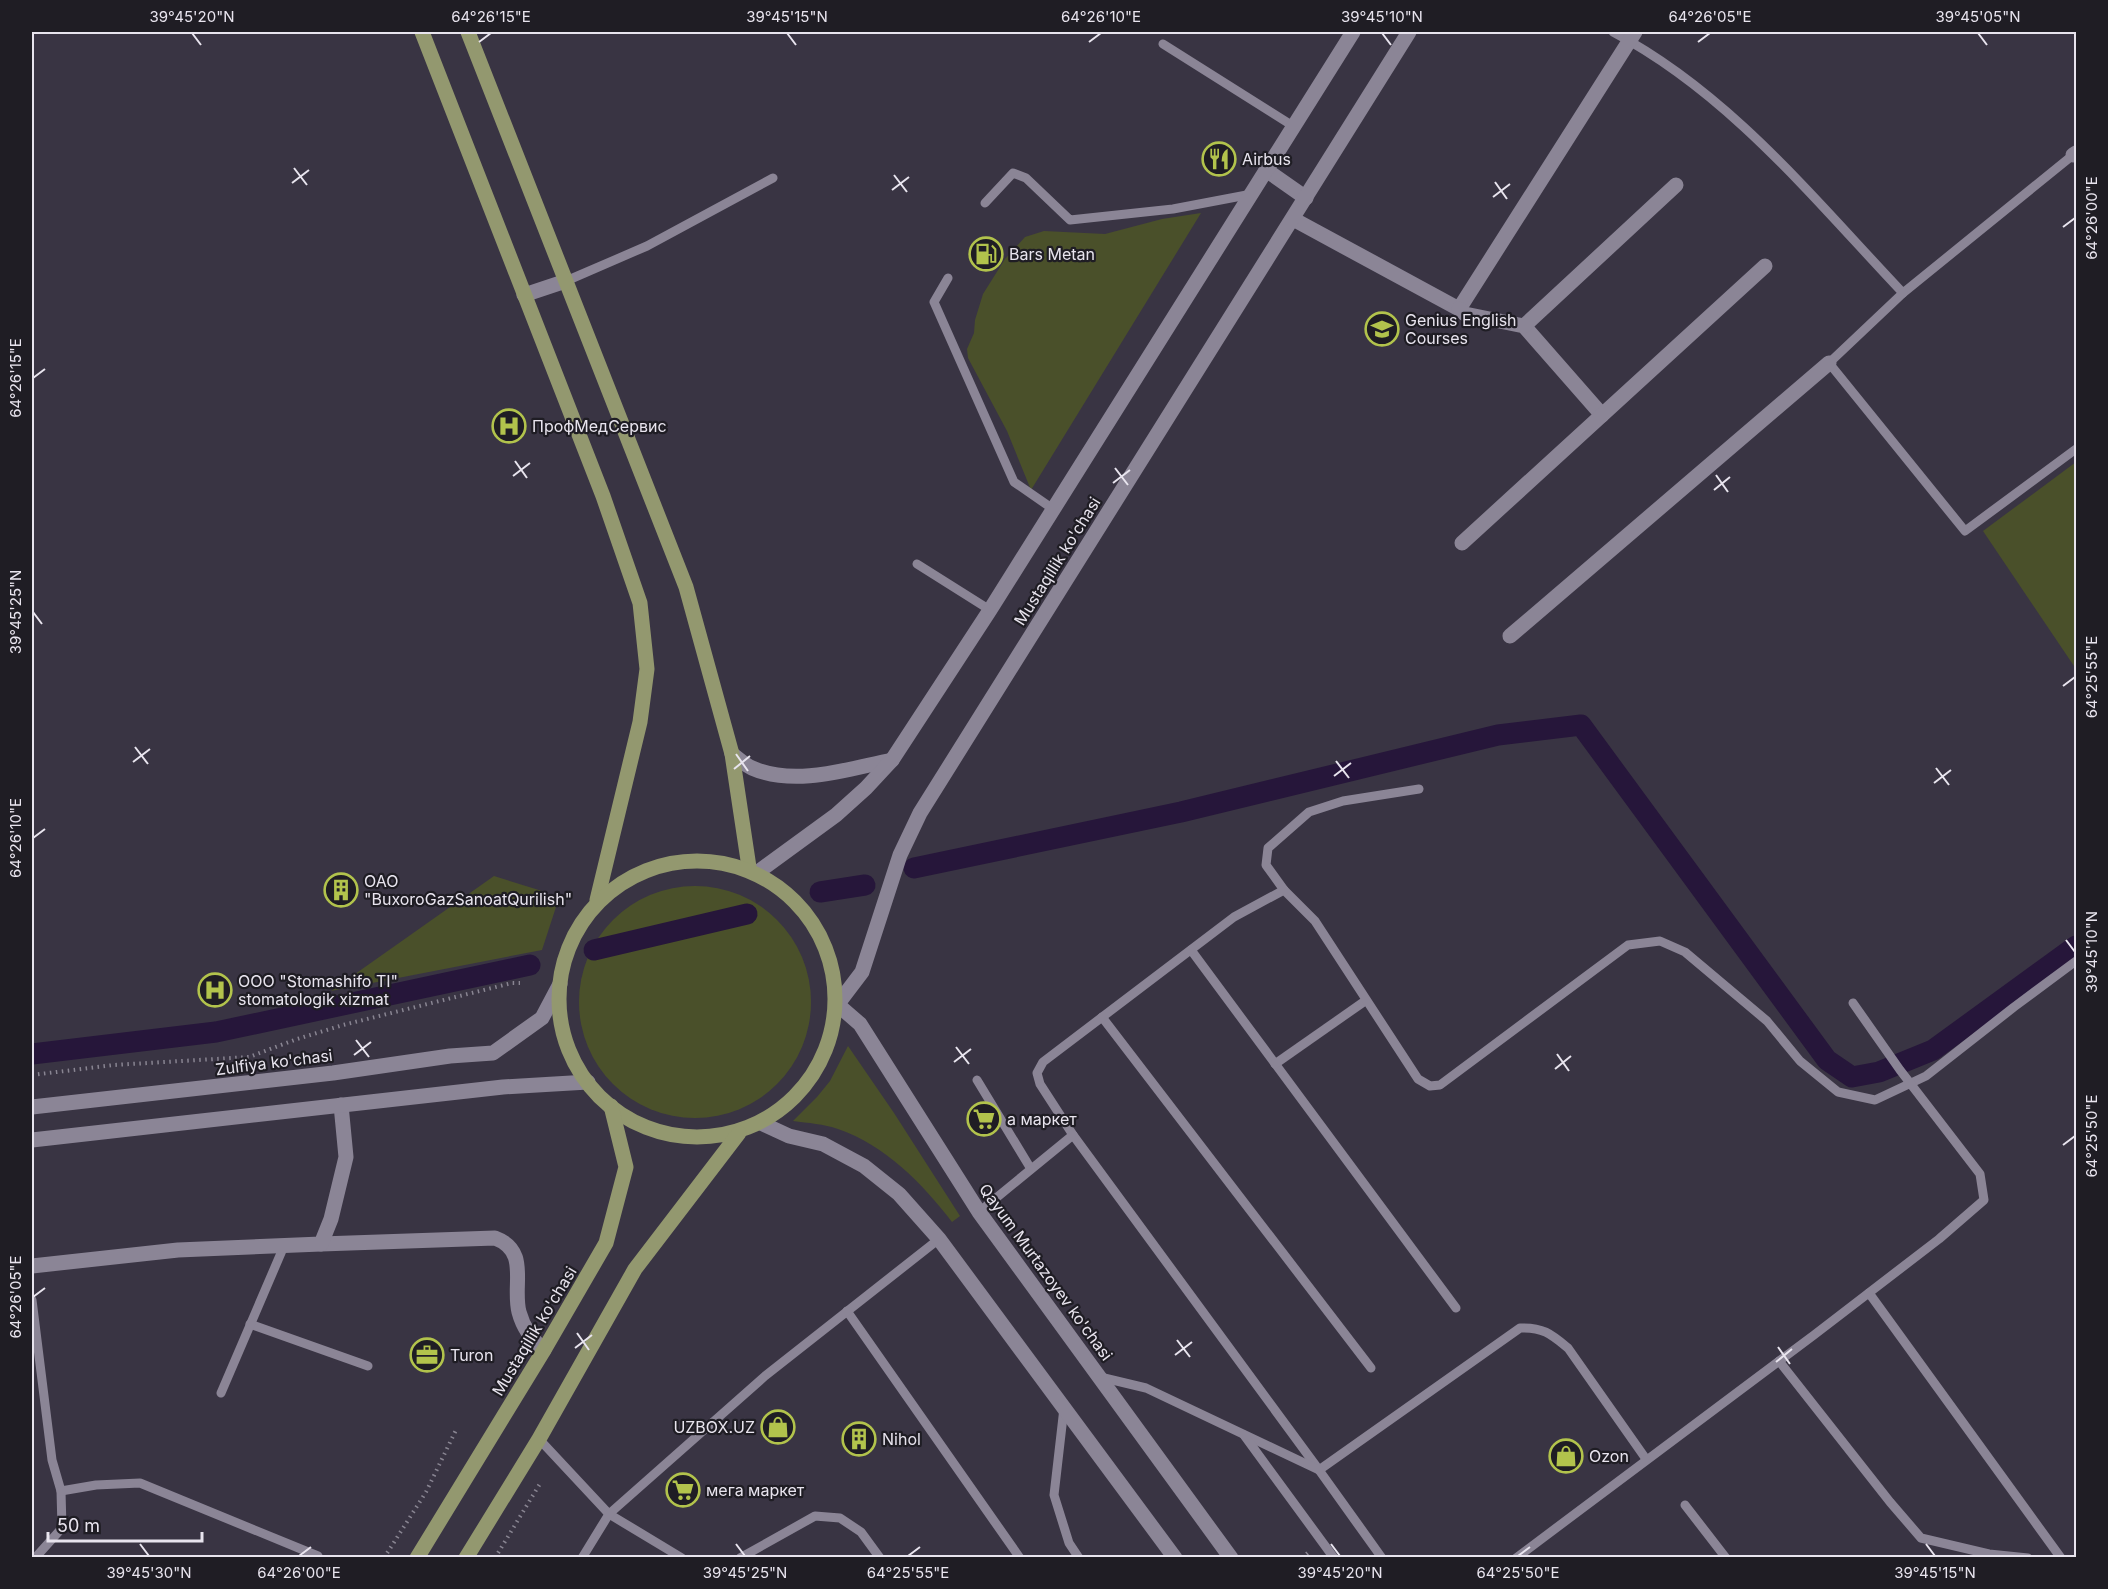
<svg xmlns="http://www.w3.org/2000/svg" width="2108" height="1589" viewBox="0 0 2108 1589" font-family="Inter,sans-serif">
  <rect width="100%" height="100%" fill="#393443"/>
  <g fill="#4a502a">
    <polygon points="1201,213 1031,490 1007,431 968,358 967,349 974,333 975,320 983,294 1005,259 1025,237 1044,231 1105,234 1162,219"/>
    <polygon points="2076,462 2076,669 1983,531"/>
    <polygon points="494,876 542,891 556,907 542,950 331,991"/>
    <circle cx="695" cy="1002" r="116"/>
    <path d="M848,1046l46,67 66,103 -8,6c-29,-38 -67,-77 -114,-93 -14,-5 -30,-6 -45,-8l24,-24 13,-16z"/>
  </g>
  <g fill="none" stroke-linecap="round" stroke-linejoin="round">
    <g stroke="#26163a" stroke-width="21">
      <polyline points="914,868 1181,812 1498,735 1581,725 1827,1060 1852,1077 1879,1072 1933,1050 2076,946"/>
      <polyline points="820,892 865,885"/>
      <polyline points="594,950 747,914"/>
      <polyline points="32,1054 216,1032 530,965"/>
    </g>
    <g stroke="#898592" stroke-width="4" stroke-dasharray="1.5 4.5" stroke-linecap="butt">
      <polyline points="32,1075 114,1065 249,1057 297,1039 343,1025 512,983 520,983"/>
      <polyline points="384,1558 426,1492 456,1430"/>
      <polyline points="495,1558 541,1482"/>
      <polyline points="1302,1558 1311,1550"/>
    </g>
    <g stroke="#8b8596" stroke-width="9">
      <path d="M1613,32c116,61 201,167 290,261l170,-138"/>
      <polyline points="1163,44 1293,126"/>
      <polyline points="985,203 1013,173 1026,178 1070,220 1173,209 1252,194"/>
      <polyline points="948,278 934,302 1014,482 1053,509"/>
      <polyline points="566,281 647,246 773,178"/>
      <polyline points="1903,293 1829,363 1965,531 2076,449"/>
      <polyline points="917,564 990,610"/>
      <polyline points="1284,890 1266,865 1268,848 1309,812 1343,801 1419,789"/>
      <polyline points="1191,950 1456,1308"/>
      <polyline points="1102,1017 1371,1368"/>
      <polyline points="1275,1064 1365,1001"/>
      <polyline points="977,1080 1031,1169"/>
      <polyline points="1073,1135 1040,1084 1037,1073 1043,1062 1234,917 1284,890 1315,921 1418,1079 1430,1086 1440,1085 1628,945 1660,941 1685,952 1767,1021 1800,1061 1838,1092 1875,1100 1926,1076 2014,1007 2076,961"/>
      <path d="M979,1212l94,-77 246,335 201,-142c23,-1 31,6 48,20l78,111"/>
      <polyline points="1869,1293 2061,1558"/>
      <polyline points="32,1300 52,1460 61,1491 62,1528 35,1558"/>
      <polyline points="847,1311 1020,1558"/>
      <polyline points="250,1324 368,1366"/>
      <polyline points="1779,1361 1890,1502 1921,1538 1989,1554 2028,1558"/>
      <polyline points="1100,1377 1146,1388 1319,1470 1382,1558"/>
      <polyline points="221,1393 284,1246"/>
      <polyline points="1064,1408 1054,1495 1069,1543 1079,1558"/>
      <polyline points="1244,1435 1334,1558"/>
      <polyline points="539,1439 609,1514 682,1558"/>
      <polyline points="61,1491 96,1485 140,1483 318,1556"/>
      <polyline points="1685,1505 1726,1558"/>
      <polyline points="582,1558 609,1514 765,1376 939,1239"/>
      <polyline points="740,1558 815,1516 840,1518 861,1532 880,1558"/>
      <polyline points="1516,1558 1814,1335 1939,1239 1984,1200 1980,1174 1900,1070 1853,1003"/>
    </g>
    <g stroke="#8b8596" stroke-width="15">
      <polyline points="2073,155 2076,153"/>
      <polyline points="1293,219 1459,309 1635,32"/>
      <polyline points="1459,309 1465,314 1524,326 1602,415"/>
      <polyline points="1524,326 1676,185"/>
      <polyline points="1462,543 1765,266"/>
      <polyline points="1510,636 1829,363"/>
      <path d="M321,1244l174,-6c35,13 17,47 24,74 4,15 13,28 25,38"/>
      <polyline points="32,1266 178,1250 321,1244 331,1219 346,1157 341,1105"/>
    </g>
    <g stroke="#8b8596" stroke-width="15">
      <polyline points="1266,170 1306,198"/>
      <polyline points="524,295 566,281"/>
      <path d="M732,754c7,5 13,11 20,14 43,19 96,1 140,-8"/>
      <polyline points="758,872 836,815 866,788 892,760 990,610 1353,32"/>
      <polyline points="840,1001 862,972 900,855 920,813 1409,32"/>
      <polyline points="838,1005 860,1024 979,1212 1231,1558"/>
      <polyline points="32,1107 333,1073 450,1056 493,1053 542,1018 560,984"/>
      <polyline points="761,1123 789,1136 823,1144 864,1166 899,1194 939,1239 1175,1558"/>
      <polyline points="32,1140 503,1087 588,1082"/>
    </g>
    <g stroke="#93986f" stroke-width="15">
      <polyline points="422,32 603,496 640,603 647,669 640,722 597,900"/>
      <polyline points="468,32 686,587 732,754 749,867"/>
      <circle cx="697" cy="999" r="138"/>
      <polyline points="417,1558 544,1350 606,1243 626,1167 611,1106"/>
      <polyline points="466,1558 539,1439 635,1269 739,1133"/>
    </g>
  </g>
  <path fill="none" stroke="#e8e4ee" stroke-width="2" d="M192,33l9,12M787,33l9,12M1382,33l9,12M1978,33l9,12M479,42l12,-9M1089,42l12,-9M1698,42l12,-9M294,168l13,17M894,175l13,17M1495,182l12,17M292,183l17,-13M892,190l17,-13M1493,197l17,-13M2063,227l12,-9M33,378l12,-9M515,461l12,17M1115,468l13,17M1716,475l12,17M513,476l17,-13M1113,483l17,-13M1714,490l16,-13M33,612l9,12M2063,686l12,-9M135,747l13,17M736,754l12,17M1336,761l13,17M133,762l17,-13M1936,768l13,17M734,769l16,-13M1334,776l17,-13M1934,783l17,-13M33,838l12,-9M2066,940l9,12M356,1040l13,17M956,1047l13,17M1557,1054l12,17M354,1055l17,-13M954,1062l17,-13M1555,1069l16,-13M2063,1145l12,-9M33,1297l12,-9M577,1333l12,17M1177,1340l13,17M1778,1347l12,17M575,1348l17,-13M1175,1355l17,-13M1776,1362l16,-13M140,1544l9,12M736,1544l9,12M1331,1544l9,12M1926,1544l9,12M299,1556l12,-9M908,1556l12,-9M1518,1556l12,-9"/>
  <defs>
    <g id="restaurant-ring" transform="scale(1.725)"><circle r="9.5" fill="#1f1d24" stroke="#b2c34c" stroke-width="1.5"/><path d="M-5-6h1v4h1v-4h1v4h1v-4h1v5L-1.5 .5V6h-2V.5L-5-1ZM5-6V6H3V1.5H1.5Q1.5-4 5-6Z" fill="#b2c34c"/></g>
    <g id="fuel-ring" transform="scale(1.725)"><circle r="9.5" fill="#1f1d24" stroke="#b2c34c" stroke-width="1.5"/><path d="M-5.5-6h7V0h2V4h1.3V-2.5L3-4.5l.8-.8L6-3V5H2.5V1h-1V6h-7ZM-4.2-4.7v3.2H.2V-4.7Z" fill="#b2c34c"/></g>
    <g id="school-ring" transform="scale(1.725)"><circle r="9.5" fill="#1f1d24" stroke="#b2c34c" stroke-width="1.5"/><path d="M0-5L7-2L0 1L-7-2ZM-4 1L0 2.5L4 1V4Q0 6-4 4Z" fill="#b2c34c"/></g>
    <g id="hospital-ring" transform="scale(1.725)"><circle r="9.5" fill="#1f1d24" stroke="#b2c34c" stroke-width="1.5"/><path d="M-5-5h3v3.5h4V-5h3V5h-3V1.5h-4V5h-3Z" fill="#b2c34c"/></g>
    <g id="building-ring" transform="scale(1.725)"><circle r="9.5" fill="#1f1d24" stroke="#b2c34c" stroke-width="1.5"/><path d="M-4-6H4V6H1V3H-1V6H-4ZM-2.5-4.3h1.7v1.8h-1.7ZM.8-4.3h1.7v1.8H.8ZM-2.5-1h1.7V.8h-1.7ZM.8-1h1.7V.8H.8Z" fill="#b2c34c"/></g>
    <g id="supermarket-ring" transform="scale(1.725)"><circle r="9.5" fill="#1f1d24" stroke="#b2c34c" stroke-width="1.5"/><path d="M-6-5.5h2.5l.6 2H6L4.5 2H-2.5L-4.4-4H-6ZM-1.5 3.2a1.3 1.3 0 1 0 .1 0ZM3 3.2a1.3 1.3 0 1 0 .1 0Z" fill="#b2c34c"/></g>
    <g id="office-ring" transform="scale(1.725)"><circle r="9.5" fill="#1f1d24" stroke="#b2c34c" stroke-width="1.5"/><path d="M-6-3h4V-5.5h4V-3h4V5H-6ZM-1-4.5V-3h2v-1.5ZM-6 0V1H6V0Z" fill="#b2c34c"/></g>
    <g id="shop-ring" transform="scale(1.725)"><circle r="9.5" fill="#1f1d24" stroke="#b2c34c" stroke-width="1.5"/><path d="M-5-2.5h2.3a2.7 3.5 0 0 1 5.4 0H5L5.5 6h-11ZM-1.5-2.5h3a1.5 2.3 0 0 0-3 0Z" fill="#b2c34c"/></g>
  </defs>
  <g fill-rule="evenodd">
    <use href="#restaurant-ring" x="1219" y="159"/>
    <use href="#fuel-ring" x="986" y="254"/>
    <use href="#school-ring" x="1382" y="329"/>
    <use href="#hospital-ring" x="509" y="426"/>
    <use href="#building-ring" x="341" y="890"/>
    <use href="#hospital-ring" x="215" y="990"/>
    <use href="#supermarket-ring" x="984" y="1119"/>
    <use href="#office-ring" x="427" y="1355"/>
    <use href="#shop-ring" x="778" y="1427"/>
    <use href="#building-ring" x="859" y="1439"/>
    <use href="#shop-ring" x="1566" y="1456"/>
    <use href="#supermarket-ring" x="683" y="1490"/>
  </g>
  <g text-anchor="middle" stroke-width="4.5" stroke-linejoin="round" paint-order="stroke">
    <g font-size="16" fill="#e8e4ee" stroke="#1f1d24" text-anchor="start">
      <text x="1242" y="165">Airbus</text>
      <text x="1009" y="260">Bars Metan</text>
      <text x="1405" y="326">Genius English<tspan x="1405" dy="18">Courses</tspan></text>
      <text x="532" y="432">ПрофМедСервис</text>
      <text x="364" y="887">ОАО<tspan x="364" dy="18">"BuxoroGazSanoatQurilish"</tspan></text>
      <text x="238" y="987">OOO "Stomashifo TI"<tspan x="238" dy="18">stomatologik xizmat</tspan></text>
      <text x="1007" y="1125">а маркет</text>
      <text x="450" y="1361">Turon</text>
      <text x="755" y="1433" text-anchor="end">UZBOX.UZ</text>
      <text x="882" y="1445">Nihol</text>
      <text x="1589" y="1462">Ozon</text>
      <text x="706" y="1496">мега маркет</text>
    </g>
    <g font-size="16" fill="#e8e4ee" stroke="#1f1d24">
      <text transform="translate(1057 561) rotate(-58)" y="6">Mustaqillik ko'chasi</text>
      <text transform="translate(274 1062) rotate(-7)" y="6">Zulfiya ko'chasi</text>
      <text transform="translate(1046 1272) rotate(54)" y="6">Qayum Murtazoyev ko'chasi</text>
      <text transform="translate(534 1331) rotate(-59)" y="6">Mustaqillik ko'chasi</text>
    </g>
  </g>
  <rect width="2108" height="1589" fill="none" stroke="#1f1d24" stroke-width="66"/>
  <path d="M48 1532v9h154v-9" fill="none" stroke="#e8e4ee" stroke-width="3"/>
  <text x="57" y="1532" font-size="18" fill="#e8e4ee" stroke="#1f1d24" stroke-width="4.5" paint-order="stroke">50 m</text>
  <rect x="33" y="33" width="2042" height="1523" fill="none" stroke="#e8e4ee" stroke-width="2"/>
  <g font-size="15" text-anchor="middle" fill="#e8e4ee">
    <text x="192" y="22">39°45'20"N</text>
    <text x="491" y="22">64°26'15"E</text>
    <text x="787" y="22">39°45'15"N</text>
    <text x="1101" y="22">64°26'10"E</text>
    <text x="1382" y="22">39°45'10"N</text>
    <text x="1710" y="22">64°26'05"E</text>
    <text x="1978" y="22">39°45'05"N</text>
    <text transform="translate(2092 218) rotate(-90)" y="5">64°26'00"E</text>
    <text transform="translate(16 378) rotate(-90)" y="5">64°26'15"E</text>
    <text transform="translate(16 612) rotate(-90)" y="5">39°45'25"N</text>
    <text transform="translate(2092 677) rotate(-90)" y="5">64°25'55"E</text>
    <text transform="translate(16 838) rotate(-90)" y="5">64°26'10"E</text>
    <text transform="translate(2092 952) rotate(-90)" y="5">39°45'10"N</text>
    <text transform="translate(2092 1136) rotate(-90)" y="5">64°25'50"E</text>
    <text transform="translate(16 1297) rotate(-90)" y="5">64°26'05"E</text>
    <text x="149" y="1578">39°45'30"N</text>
    <text x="299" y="1578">64°26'00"E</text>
    <text x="745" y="1578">39°45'25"N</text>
    <text x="908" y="1578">64°25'55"E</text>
    <text x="1340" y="1578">39°45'20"N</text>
    <text x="1518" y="1578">64°25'50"E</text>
    <text x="1935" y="1578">39°45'15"N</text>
  </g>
</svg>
